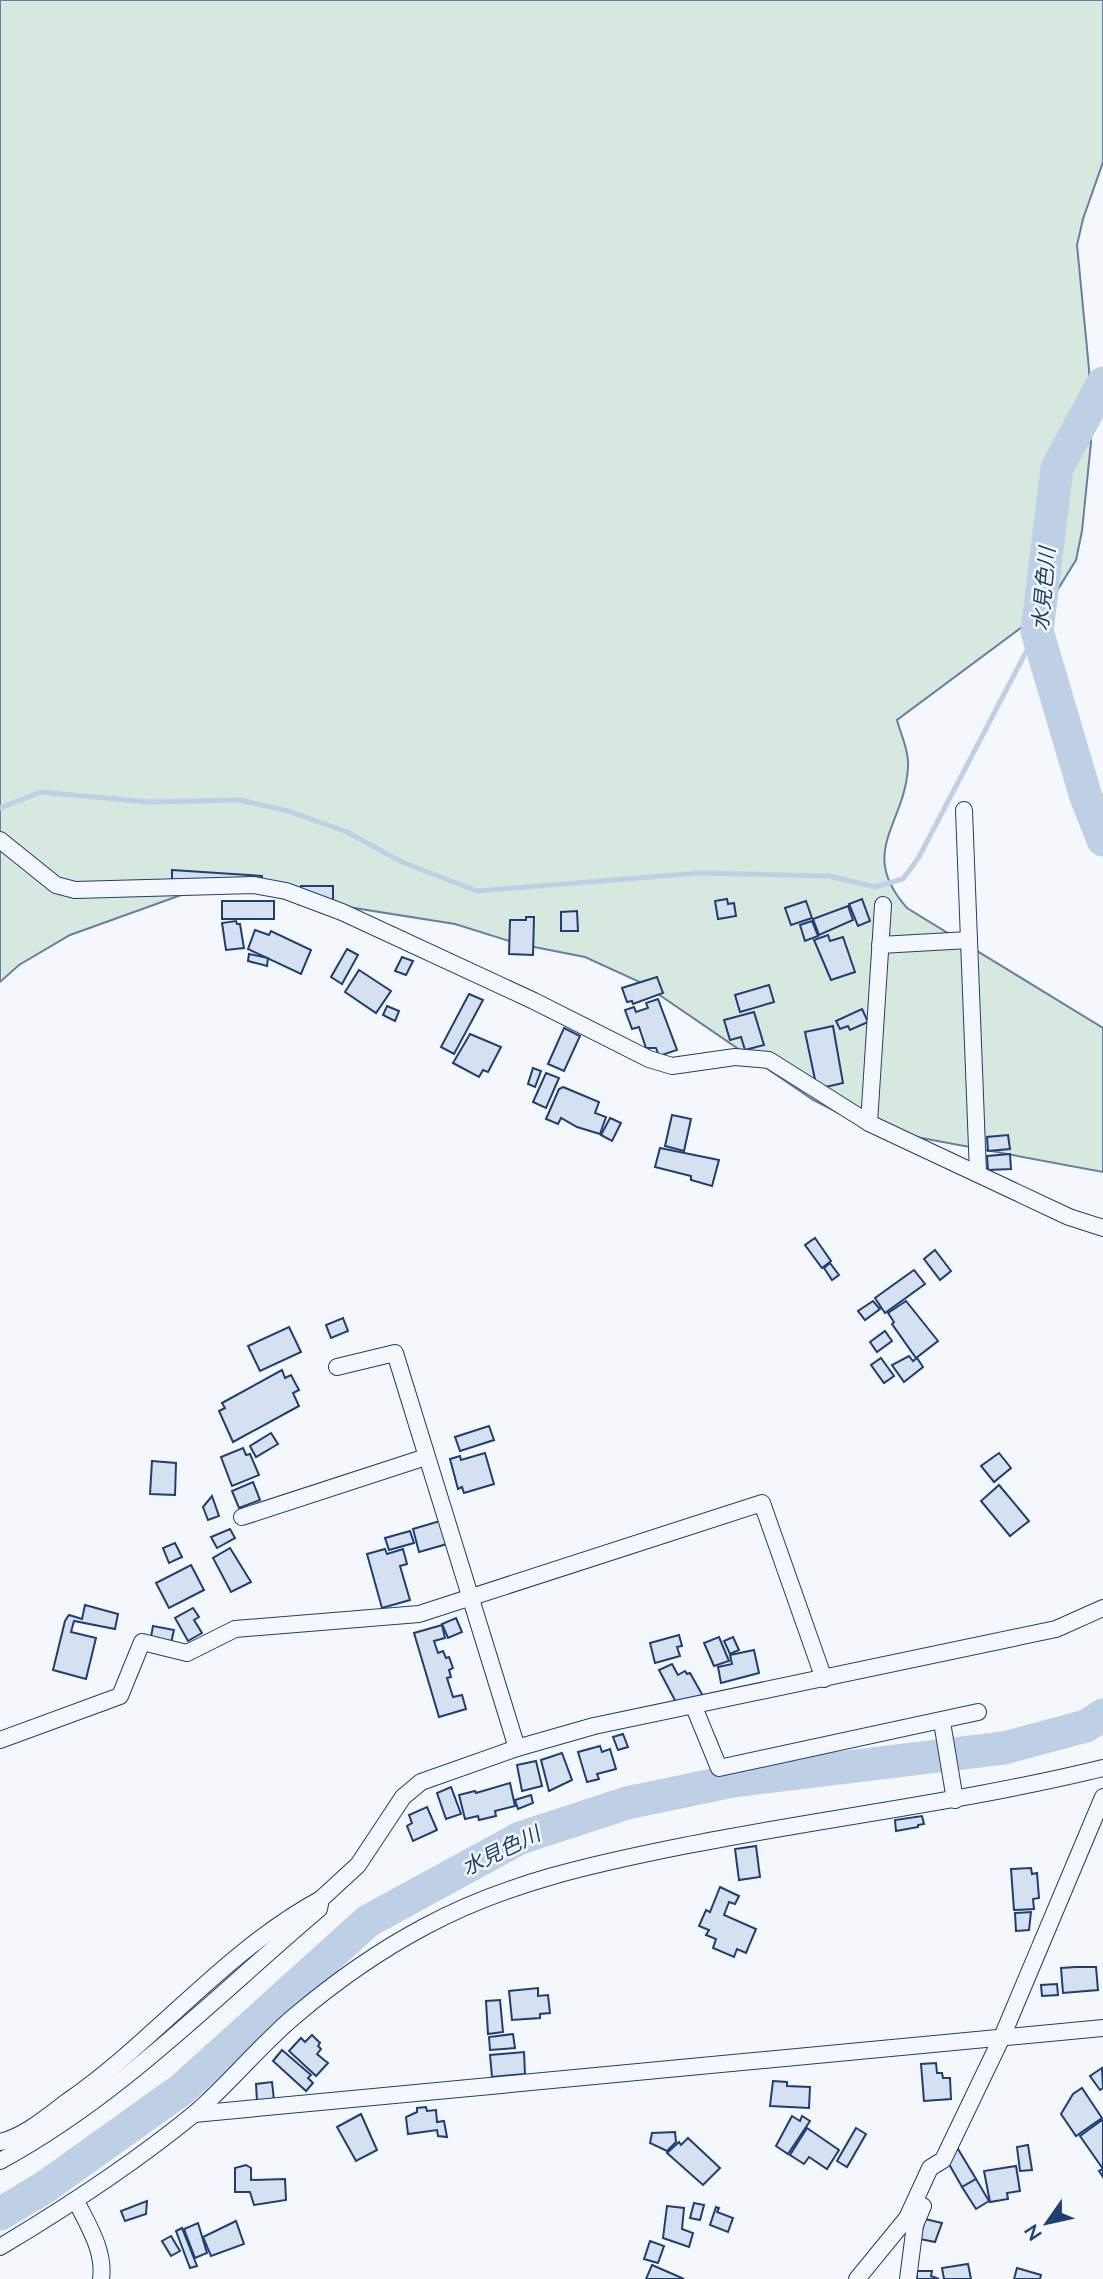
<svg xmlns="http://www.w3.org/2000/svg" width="1103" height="2279" viewBox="0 0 1103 2279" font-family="Lato,'Noto Sans JP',sans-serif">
  <rect width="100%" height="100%" fill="#f4f7fb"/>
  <path fill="#d7e8df" stroke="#687fa3" stroke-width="2" d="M0,0h1103v162l-20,57 -6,26 12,124 2,73 -9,89 -6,29 -31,50 -148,110c4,15 12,31 11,47 -3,58 -51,85 -1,141l196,120v144l-235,-44 -55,-28 -171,-117 -57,-26 -66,-13 -64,-20 -227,-36 -44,6 -114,41 -51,30 -19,17z"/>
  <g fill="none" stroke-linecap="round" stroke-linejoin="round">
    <polyline stroke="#bed0e5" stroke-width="5" points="0,808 41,792 148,802 240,800 288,811 347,832 402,862 477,891 700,873 829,876 875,887 903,879 919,857 1037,631"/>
    <g stroke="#bed0e5" stroke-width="33">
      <polyline points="1103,383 1057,468 1037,631 1086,797 1103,840"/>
      <polyline points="0,2214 45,2187 182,2089 368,1921 520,1838 627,1803 732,1781 1004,1748 1086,1726 1103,1715"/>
    </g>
  </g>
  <g fill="#d5e0f0" stroke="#1d3f73" stroke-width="2">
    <polygon points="172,870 262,876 261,884 172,881"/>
    <polygon points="301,886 333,886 333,904 301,892"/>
    <polygon points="727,899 728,904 734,903 736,916 718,919 715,901"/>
    <polygon points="862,899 870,921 858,926 849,904"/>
    <rect x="222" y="901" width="52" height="18"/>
    <polygon points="806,901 812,918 791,925 785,908"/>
    <polygon points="848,906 853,920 819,935 813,919"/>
    <polygon points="577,911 578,931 561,931 561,912"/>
    <polygon points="526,917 534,917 533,955 509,954 510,920 526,920"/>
    <polygon points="236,921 237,924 240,924 244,948 226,950 222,923"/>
    <polygon points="812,921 818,936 805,941 800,925"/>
    <polygon points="255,930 269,935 271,931 311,950 301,974 248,949"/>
    <polygon points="828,935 830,941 843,937 855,972 831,980 814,940"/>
    <polygon points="347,949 358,955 342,984 331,977"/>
    <polygon points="249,954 268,958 267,966 248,961"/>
    <polygon points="402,957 413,961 406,975 395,971"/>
    <polygon points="359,970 391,991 376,1013 345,992"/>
    <polygon points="657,977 663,993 633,1004 632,1001 627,1002 622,988"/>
    <polygon points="769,985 774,1002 740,1012 735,995"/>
    <polygon points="469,994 483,1000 454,1054 441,1047"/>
    <polygon points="658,999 677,1050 659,1056 656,1048 646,1048 639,1027 632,1029 625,1010 634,1007 636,1012 648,1008 646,1003"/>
    <polygon points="387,1006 399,1011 395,1021 383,1015"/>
    <polygon points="862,1009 868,1022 850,1030 848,1026 840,1029 836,1021"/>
    <polygon points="754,1012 764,1045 745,1050 741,1037 730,1040 724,1020"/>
    <polygon points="833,1026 843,1083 817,1089 805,1032"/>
    <polygon points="564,1028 580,1036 564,1071 548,1064"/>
    <polygon points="470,1034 501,1047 488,1072 483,1070 479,1077 453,1063"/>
    <polygon points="533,1068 541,1071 535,1087 528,1084"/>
    <polygon points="546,1073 559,1078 546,1108 533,1102"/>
    <polygon points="563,1087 599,1102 595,1113 606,1117 600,1134 577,1127 561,1118 558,1124 546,1119 559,1089"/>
    <polygon points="672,1115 691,1119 684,1151 665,1146"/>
    <polygon points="610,1118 621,1123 612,1141 601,1135"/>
    <polygon points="1008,1135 1010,1149 988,1151 987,1137"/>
    <polygon points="660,1148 719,1160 712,1186 691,1180 691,1176 655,1167"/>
    <polygon points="1010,1154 1011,1169 988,1170 987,1156"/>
    <polygon points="815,1238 831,1261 822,1268 805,1245"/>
    <polygon points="935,1250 951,1271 940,1280 924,1259"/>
    <polygon points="830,1263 839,1275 832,1280 824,1268"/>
    <polygon points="914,1270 925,1284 885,1313 875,1298"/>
    <polygon points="873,1301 880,1309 865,1320 858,1311"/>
    <polygon points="906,1301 938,1341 916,1358 892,1324 894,1322 888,1313"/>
    <polygon points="343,1318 348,1331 331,1338 326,1325"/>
    <polygon points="289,1327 301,1352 260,1371 248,1346"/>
    <polygon points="885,1331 892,1341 877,1352 870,1342"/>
    <polygon points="909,1356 913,1361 917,1358 923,1367 904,1382 892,1365"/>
    <polygon points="881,1358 894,1376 884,1383 871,1365"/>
    <polygon points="282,1370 285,1378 291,1375 299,1390 293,1393 299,1406 233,1442 219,1411 225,1408 222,1403"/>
    <polygon points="489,1426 494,1440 460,1451 455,1437"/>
    <polygon points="271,1433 278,1444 256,1457 250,1446"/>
    <polygon points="243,1448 246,1455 250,1454 259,1475 232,1486 221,1457"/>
    <polygon points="485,1453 494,1484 464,1493 462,1487 458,1489 450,1459 460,1456 461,1460"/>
    <polygon points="999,1453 1011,1468 994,1482 981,1466"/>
    <polygon points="152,1461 176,1463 175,1495 150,1494"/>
    <polygon points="253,1482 260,1500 239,1508 232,1491"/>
    <polygon points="999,1485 1029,1521 1010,1536 981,1501"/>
    <polygon points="212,1496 219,1516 208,1520 203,1507"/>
    <polygon points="440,1521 447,1544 419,1552 413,1529"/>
    <polygon points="230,1529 235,1538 217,1548 211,1537"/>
    <polygon points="410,1531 414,1543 389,1550 385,1538"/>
    <polygon points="175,1543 182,1557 169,1563 163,1548"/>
    <polygon points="230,1548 251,1582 231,1592 213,1558"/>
    <polygon points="385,1549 387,1554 403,1549 407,1564 400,1566 410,1600 382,1608 367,1554"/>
    <polygon points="191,1565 204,1590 169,1608 156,1583"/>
    <polygon points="85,1605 118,1614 115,1629 74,1621 71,1632 96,1638 86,1679 53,1670 65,1621 69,1615 82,1619"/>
    <polygon points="193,1608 199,1617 194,1620 202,1633 188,1641 175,1618"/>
    <polygon points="456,1618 462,1632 448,1638 442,1624"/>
    <polygon points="442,1625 445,1638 434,1641 438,1653 443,1651 446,1658 449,1657 453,1668 449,1670 451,1677 447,1678 453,1697 462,1695 466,1709 439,1717 414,1633"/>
    <polygon points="153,1626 174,1630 170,1647 150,1642"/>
    <polygon points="679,1635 682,1646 677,1647 680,1656 655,1663 650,1643"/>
    <polygon points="719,1637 729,1661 714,1666 704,1643"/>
    <polygon points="733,1637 739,1650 730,1654 724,1641"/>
    <polygon points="754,1650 759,1673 721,1683 718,1667 732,1664 730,1655"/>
    <polygon points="672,1664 678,1675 685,1671 687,1674 690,1673 703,1696 679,1708 659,1670"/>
    <polygon points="623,1734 628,1747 618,1750 613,1737"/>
    <polygon points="600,1746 602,1752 610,1749 616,1769 597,1774 599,1779 587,1782 578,1752"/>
    <polygon points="562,1753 572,1780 549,1791 541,1760"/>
    <polygon points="536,1761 542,1786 522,1791 517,1765"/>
    <polygon points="510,1783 515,1806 495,1811 496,1816 479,1820 478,1816 465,1819 459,1795 475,1791 476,1793"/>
    <polygon points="451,1787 461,1814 446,1819 437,1793"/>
    <polygon points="531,1795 533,1803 518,1809 515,1800"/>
    <polygon points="427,1807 437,1830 413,1841 407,1826 412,1823 409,1815"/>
    <polygon points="922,1816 924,1824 918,1825 918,1827 896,1831 895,1820"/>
    <polygon points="756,1846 760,1877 739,1880 735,1849"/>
    <polygon points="1031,1868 1032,1874 1037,1873 1039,1898 1033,1899 1034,1909 1014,1910 1011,1869"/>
    <polygon points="720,1887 739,1896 735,1904 729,1902 724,1915 756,1929 746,1953 737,1949 734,1957 713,1948 716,1939 706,1935 709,1930 699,1926 706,1910 710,1912"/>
    <polygon points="1031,1912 1029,1930 1016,1931 1015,1913"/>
    <polygon points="1076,1967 1096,1967 1098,1990 1063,1993 1061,1968"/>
    <polygon points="1057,1984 1058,1995 1042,1996 1041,1985"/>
    <polygon points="538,1988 538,1996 548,1995 550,2013 540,2014 540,2018 512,2020 509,1991"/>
    <polygon points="500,2000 503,2032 488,2034 486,2001"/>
    <polygon points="513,2034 515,2048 490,2050 489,2037"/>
    <polygon points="312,2035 320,2043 318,2046 321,2049 317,2054 328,2063 316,2076 289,2051 301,2038 305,2042"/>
    <polygon points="282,2050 311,2075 308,2078 313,2083 306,2091 273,2061"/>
    <polygon points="524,2052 525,2074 492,2077 490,2055"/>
    <polygon points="936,2063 937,2073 942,2073 943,2078 950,2078 951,2099 924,2101 921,2064"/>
    <polygon points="1102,2068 1103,2088 1100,2090 1090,2076"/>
    <polygon points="773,2081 787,2082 787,2086 810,2087 809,2108 770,2106"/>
    <polygon points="272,2082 274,2100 257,2101 256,2084"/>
    <polygon points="1082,2088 1102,2118 1076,2136 1061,2114 1073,2094"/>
    <polygon points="426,2107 427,2111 436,2110 437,2122 444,2121 447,2137 438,2136 437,2130 408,2134 406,2117 417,2112 417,2108"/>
    <polygon points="361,2114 377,2150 356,2161 337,2127"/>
    <polygon points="792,2116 800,2121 802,2116 810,2121 788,2154 776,2146"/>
    <polygon points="1102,2120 1103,2122 1103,2177 1099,2171 1103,2169 1080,2136"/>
    <polygon points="807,2128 839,2150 827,2169 809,2157 804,2164 790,2155"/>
    <polygon points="856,2128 866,2134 847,2167 837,2161"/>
    <polygon points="675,2132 676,2142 667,2151 650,2143 652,2133"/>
    <polygon points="688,2138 720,2168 703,2185 667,2153 679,2142 681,2145"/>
    <polygon points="1028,2145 1032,2170 1020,2171 1017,2147"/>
    <polygon points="958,2149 976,2179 962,2187 949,2164 952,2153"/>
    <polygon points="246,2165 251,2168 251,2180 285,2179 286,2200 254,2205 250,2192 235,2192 235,2168"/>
    <polygon points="1016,2166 1020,2191 1007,2193 1008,2199 990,2202 984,2171"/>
    <polygon points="976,2179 989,2201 976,2209 962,2187"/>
    <polygon points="147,2201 146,2214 125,2221 121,2211"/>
    <polygon points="694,2203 704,2205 700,2220 690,2218"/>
    <polygon points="667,2206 684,2208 682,2229 693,2233 689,2247 663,2238"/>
    <polygon points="716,2207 719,2208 717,2212 733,2218 728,2232 710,2225"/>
    <polygon points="925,2219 942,2223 935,2242 920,2239"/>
    <polygon points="236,2221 244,2244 211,2256 203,2237"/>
    <polygon points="198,2223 207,2253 195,2258 184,2229"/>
    <polygon points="182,2228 197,2266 190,2268 176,2231"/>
    <polygon points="171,2236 180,2251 171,2256 162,2241"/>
    <polygon points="650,2241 664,2246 658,2263 644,2259"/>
    <polygon points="968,2264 971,2279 944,2279 942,2268"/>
    <polygon points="652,2265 684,2279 646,2279"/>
    <polygon points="1017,2268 1041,2275 1040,2279 1014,2279"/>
    <polygon points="917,2271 932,2271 931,2276 939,2279 917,2279"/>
  </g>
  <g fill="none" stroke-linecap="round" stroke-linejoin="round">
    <g stroke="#1d3f73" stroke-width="18">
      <g id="minor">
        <polyline points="964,810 978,1174"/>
        <polyline points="0,840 56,885 75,890 254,885 286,891 342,912 534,1001 649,1059 672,1066 735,1057 769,1060 869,1123 1069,1217 1103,1228"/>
        <polyline points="880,945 969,940"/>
        <polyline points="869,1123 883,905"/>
        <polyline points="337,1367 395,1353 517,1748"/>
        <polyline points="242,1517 426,1457"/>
        <polyline points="694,1707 719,1768 978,1712"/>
        <polyline points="942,1722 955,1800"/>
        <polyline points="0,1740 120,1696 142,1642 187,1653 235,1629 419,1614 762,1503 824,1679"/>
        <polyline points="194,2114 1103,2028"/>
        <path d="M0,2142c25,-6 48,-26 68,-41 89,-62 157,-150 253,-202"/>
        <path d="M0,2161c120,-65 215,-164 319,-252l2,-10 37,-34 45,-68 18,-15 96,-34 77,-22 462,-97 47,-21"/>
        <path d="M76,2201c12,24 29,50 25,78"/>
        <path d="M0,2247c67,-40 133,-83 194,-133 36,-31 66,-69 102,-99 39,-33 83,-64 128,-88 81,-44 169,-63 259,-81 140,-28 281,-44 420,-78"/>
        <polyline points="857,2279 907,2218 930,2168 943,2160 1002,2037 1103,1797"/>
        <polyline points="908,2279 915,2225 923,2206"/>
      </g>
    </g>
    <use href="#minor" stroke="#f4f7fb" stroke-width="16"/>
  </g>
  <g text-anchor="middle" stroke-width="5" stroke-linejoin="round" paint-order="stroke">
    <g font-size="21" font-style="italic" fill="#1d3f73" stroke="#f4f7fb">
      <text transform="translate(1044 589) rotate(-85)" y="7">水見色川</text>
      <text transform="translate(501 1851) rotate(-26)" y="7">水見色川</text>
    </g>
  </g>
  <g transform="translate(1047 2223) rotate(236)" stroke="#f4f7fb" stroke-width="5" paint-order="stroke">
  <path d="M0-5L12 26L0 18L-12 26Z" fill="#1d3f73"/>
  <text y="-10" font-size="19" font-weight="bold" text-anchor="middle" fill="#1d3f73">N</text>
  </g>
</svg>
